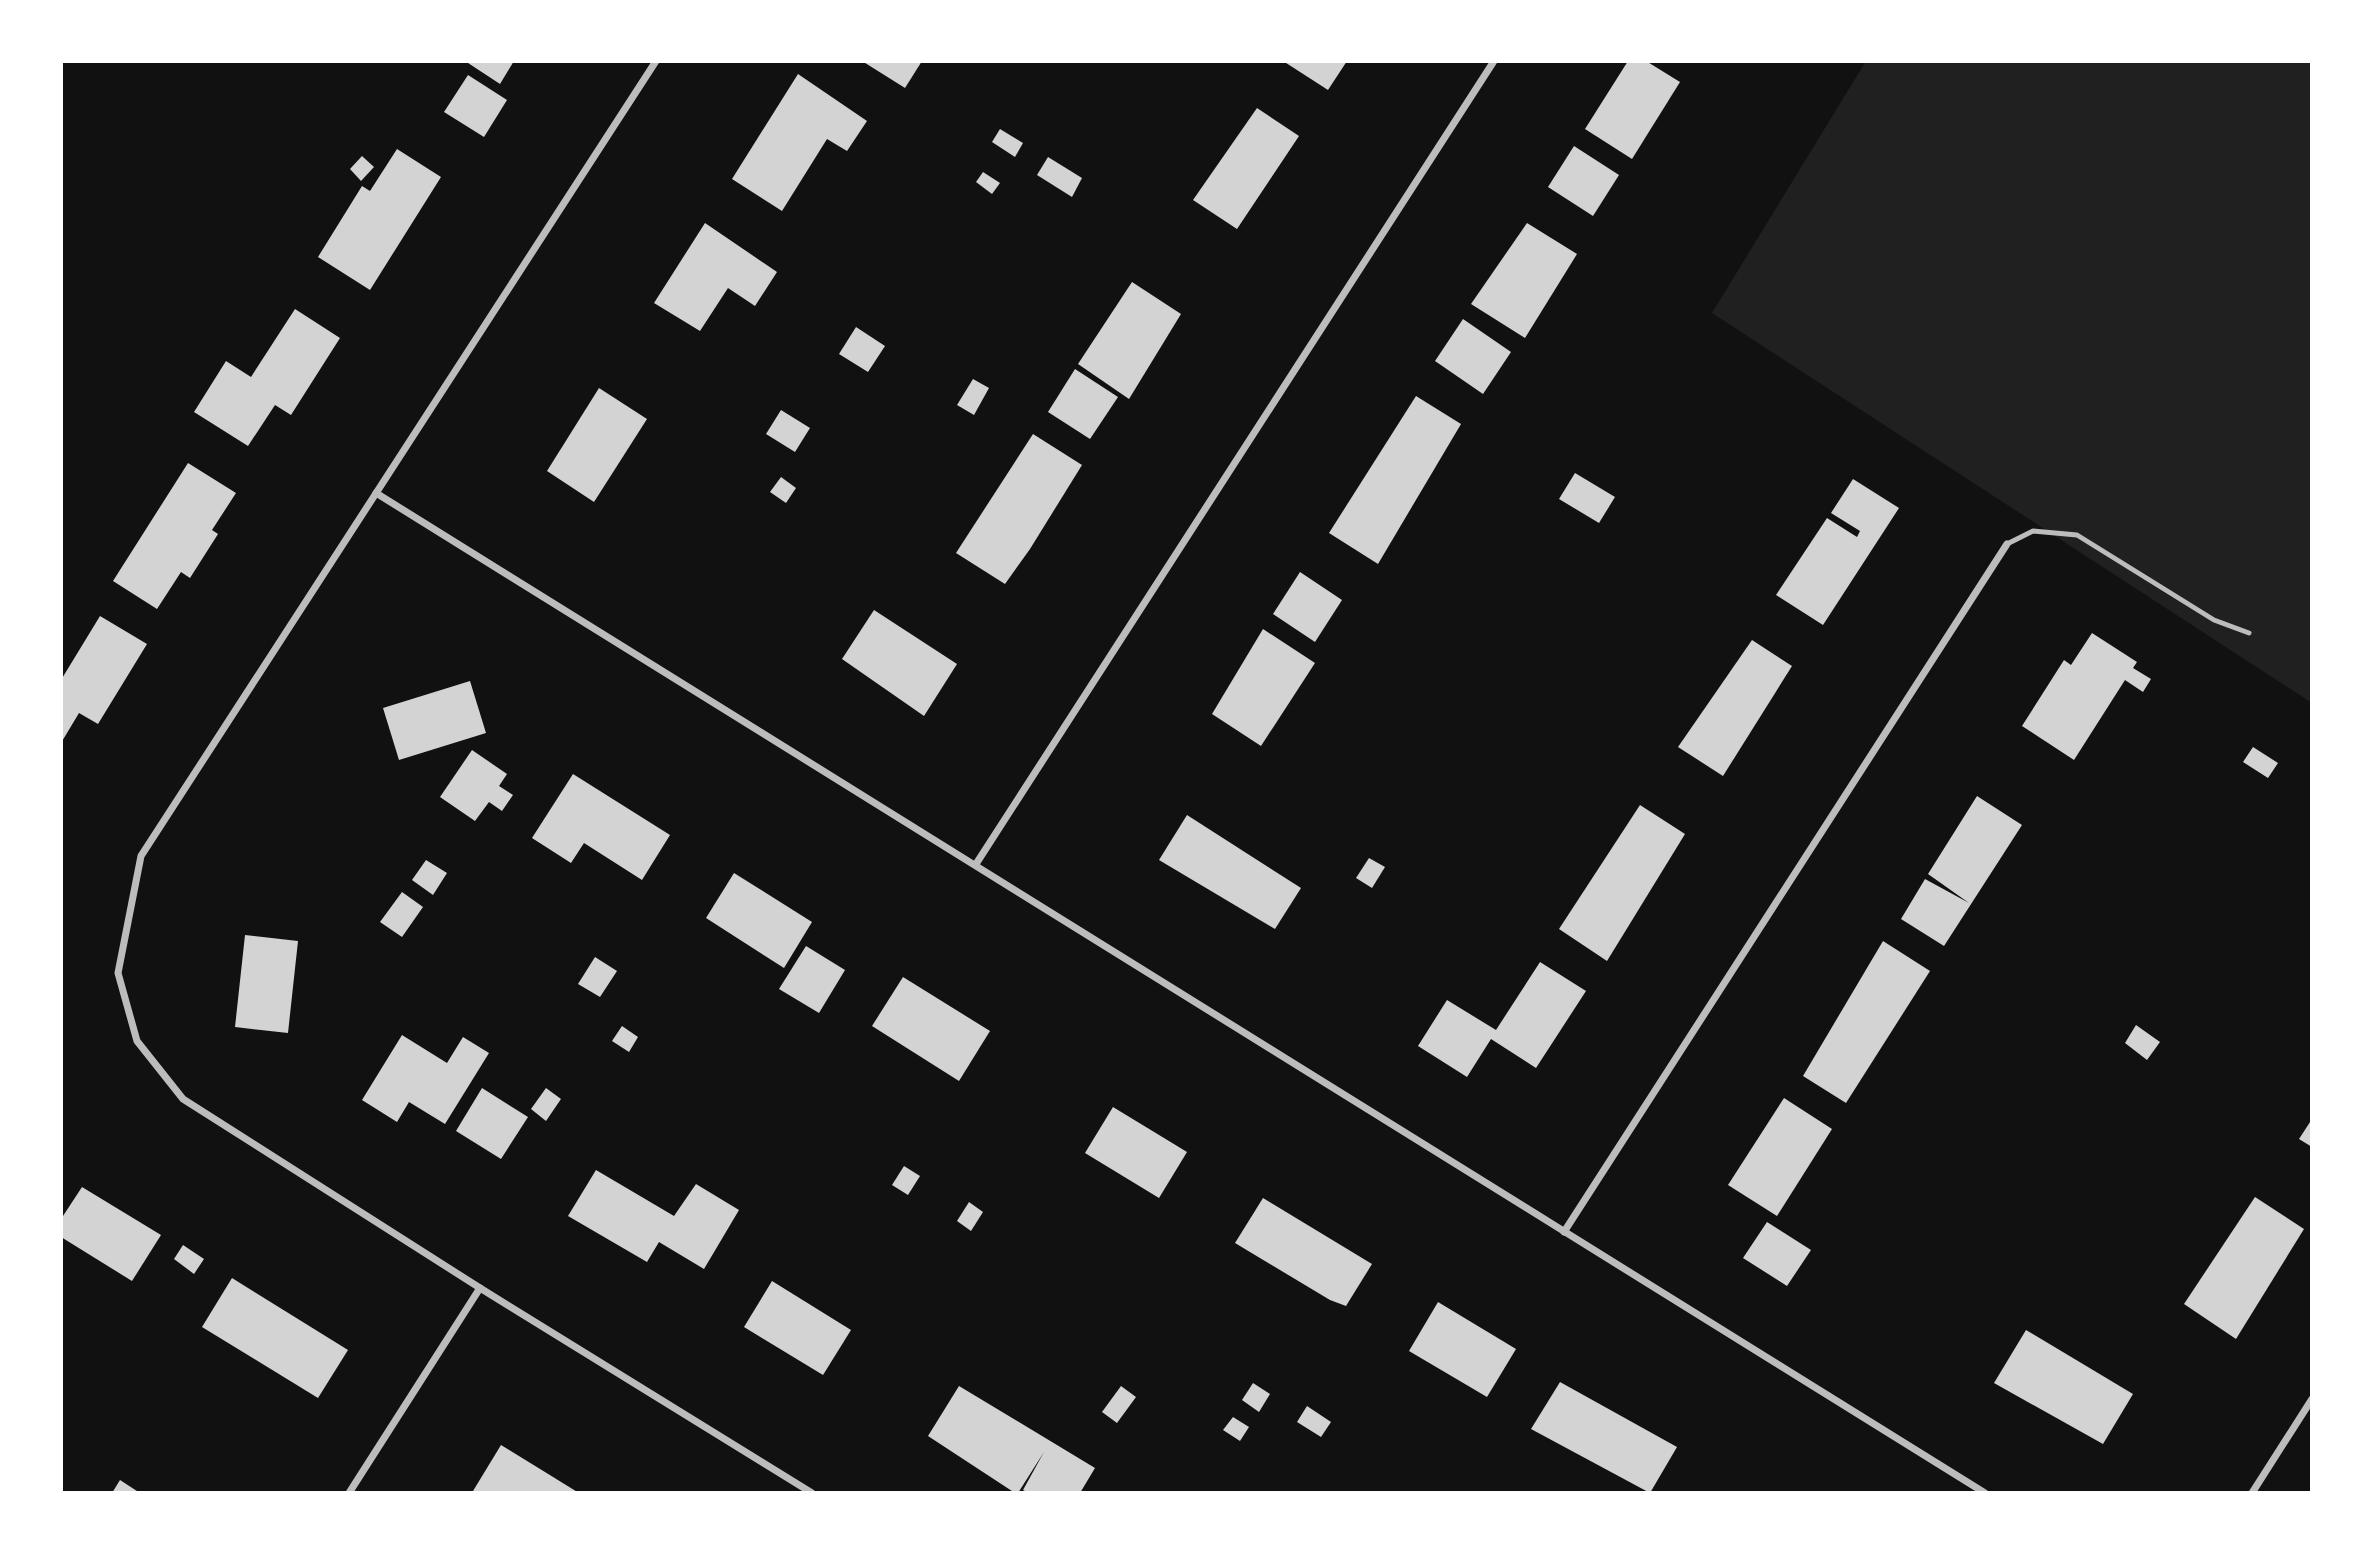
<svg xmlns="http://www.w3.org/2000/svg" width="2373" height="1554" viewBox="0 0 2373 1554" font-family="'Exo 2',sans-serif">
  <rect width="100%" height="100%" fill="#111"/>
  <polygon fill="#202020" points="1866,61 2312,61 2312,703 1712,313"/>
  <g fill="#d3d3d3">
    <polygon points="465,61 514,61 500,84"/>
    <polygon points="862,61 922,61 905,88"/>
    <polygon points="1283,61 1347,61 1328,90"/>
    <polygon points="1628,61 1646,61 1680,82 1632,159 1585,129"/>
    <polygon points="798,74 867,121 847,151 827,139 782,211 732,179"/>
    <polygon points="468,75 507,100 484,137 444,112"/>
    <polygon points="1257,108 1299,136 1237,229 1193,200"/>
    <polygon points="1000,129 1023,143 1015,157 992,142"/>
    <polygon points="1574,146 1619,175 1593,216 1548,187"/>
    <polygon points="397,149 441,177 370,290 318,257 362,186 370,191"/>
    <polygon points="362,156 374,167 361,181 350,169"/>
    <polygon points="1048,157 1082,178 1072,197 1037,175"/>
    <polygon points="983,172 1000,183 992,194 976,182"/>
    <polygon points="705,223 777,272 755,306 728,288 700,331 654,303"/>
    <polygon points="1527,223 1577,254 1525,338 1471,304"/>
    <polygon points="1132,282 1181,314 1129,399 1078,364"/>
    <polygon points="295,309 340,338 291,415 275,405 248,446 194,412 226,361 251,377"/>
    <polygon points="1463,319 1511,352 1483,394 1435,361"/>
    <polygon points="856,327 885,346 868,372 839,354"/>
    <polygon points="1075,369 1118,397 1090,439 1048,412"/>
    <polygon points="973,379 989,388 974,415 957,405"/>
    <polygon points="599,388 647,419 594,502 547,471"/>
    <polygon points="1416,396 1461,424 1378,564 1329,533"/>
    <polygon points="781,410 810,428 795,452 766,434"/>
    <polygon points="1033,434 1082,465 1030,549 1005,584 956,553"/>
    <polygon points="188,463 236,493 212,530 218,534 190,578 181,572 157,609 113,581"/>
    <polygon points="1575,473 1615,497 1599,523 1559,499"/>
    <polygon points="781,477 796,488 786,503 770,492"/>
    <polygon points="1853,479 1899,508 1823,625 1776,595 1827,518 1857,537 1860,531 1831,513"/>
    <polygon points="1300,572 1342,600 1315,642 1273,614"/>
    <polygon points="874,610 957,664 924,716 842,659"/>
    <polygon points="100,616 147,644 98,724 79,713 61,743 61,680"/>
    <polygon points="1263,629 1315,663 1261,746 1212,714"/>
    <polygon points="2092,633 2137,662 2133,668 2151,679 2143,692 2125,680 2074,760 2022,726 2064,660 2071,665"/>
    <polygon points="1752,640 1792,666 1723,776 1678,747"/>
    <polygon points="470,681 486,733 399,760 383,708"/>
    <polygon points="2253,747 2278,763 2268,778 2243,762"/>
    <polygon points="472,750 507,774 499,786 513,795 502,811 489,802 475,821 440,797"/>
    <polygon points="573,774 670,835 642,880 584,843 571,863 532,838"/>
    <polygon points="1977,796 2022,825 1944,946 1901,919 1925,879 1969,903 1928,874"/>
    <polygon points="1640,805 1685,834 1607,961 1559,929"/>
    <polygon points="1187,815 1301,888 1275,929 1159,860"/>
    <polygon points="1369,858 1385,867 1372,888 1356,878"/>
    <polygon points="426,860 447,873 433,895 412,880"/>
    <polygon points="734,873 812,922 784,968 706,918"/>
    <polygon points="402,892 423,907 402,937 380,922"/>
    <polygon points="245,935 298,941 288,1033 235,1027"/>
    <polygon points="1883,941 1930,971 1846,1103 1803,1076"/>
    <polygon points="806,946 845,970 819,1013 779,989"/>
    <polygon points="595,957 617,971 600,997 578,984"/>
    <polygon points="1540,962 1586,991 1536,1068 1491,1039 1467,1077 1418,1046 1447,1000 1496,1030"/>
    <polygon points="903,977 990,1031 959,1081 872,1026"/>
    <polygon points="2136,1025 2160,1042 2147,1060 2125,1043"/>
    <polygon points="622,1026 638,1037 629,1052 612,1041"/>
    <polygon points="402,1035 447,1063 463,1037 489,1053 445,1124 409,1102 397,1122 362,1100"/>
    <polygon points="482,1088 528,1117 501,1159 456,1131"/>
    <polygon points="546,1088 561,1099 546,1121 531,1109"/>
    <polygon points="1784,1098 1832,1129 1777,1216 1728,1185"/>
    <polygon points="1113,1107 1187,1152 1159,1198 1085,1153"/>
    <polygon points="2312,1119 2312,1147 2299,1139"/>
    <polygon points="904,1166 920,1176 908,1195 892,1185"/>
    <polygon points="596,1170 674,1216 696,1184 739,1210 704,1269 659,1242 647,1262 568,1216"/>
    <polygon points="82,1187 161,1235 132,1281 61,1237 61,1219"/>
    <polygon points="2255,1197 2304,1229 2236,1339 2184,1304"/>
    <polygon points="1263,1198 1372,1264 1346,1306 1330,1300 1235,1243"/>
    <polygon points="969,1202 983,1212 971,1231 957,1221"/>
    <polygon points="1767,1222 1811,1250 1787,1286 1743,1258"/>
    <polygon points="183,1245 204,1259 194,1274 174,1259"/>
    <polygon points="232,1278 348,1350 318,1398 202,1327"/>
    <polygon points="772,1281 851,1330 823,1375 744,1327"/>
    <polygon points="1438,1302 1516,1349 1487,1397 1409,1351"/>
    <polygon points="2026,1330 2133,1394 2103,1444 1994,1383"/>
    <polygon points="1560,1382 1677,1447 1650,1493 1531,1429"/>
    <polygon points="1253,1383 1270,1394 1259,1412 1242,1400"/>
    <polygon points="959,1386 1095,1468 1080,1493 1029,1493 1023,1490 1044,1452 1018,1493 1015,1493 928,1436"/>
    <polygon points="1121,1386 1136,1397 1117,1423 1102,1412"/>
    <polygon points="1307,1406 1331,1422 1321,1437 1297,1422"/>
    <polygon points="1233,1417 1249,1427 1240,1441 1223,1430"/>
    <polygon points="501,1445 579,1493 477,1493 473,1491"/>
    <polygon points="120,1480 140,1493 112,1493"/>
  </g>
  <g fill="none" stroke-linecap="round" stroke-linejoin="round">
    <polyline stroke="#bcbcbc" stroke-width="5" points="2007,544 2033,531 2077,535 2214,620 2249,633"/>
    <g stroke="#bcbcbc" stroke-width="7">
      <polyline points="656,61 141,856 118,973 137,1041 183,1099 480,1288 812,1493"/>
      <polyline points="376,493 1985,1493"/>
      <polyline points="976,864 1494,61"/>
      <polyline points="1564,1232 2007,544"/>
      <polyline points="349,1493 480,1288"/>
      <polyline points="2252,1493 2312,1399"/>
    </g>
  </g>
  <rect width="2373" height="1554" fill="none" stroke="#ffffff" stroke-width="126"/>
</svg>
